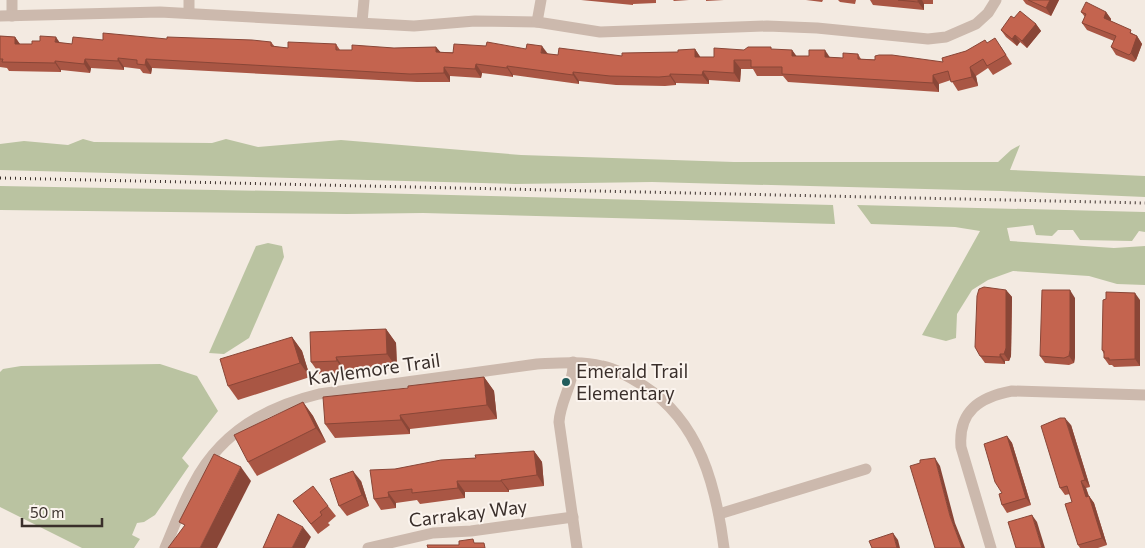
<svg xmlns="http://www.w3.org/2000/svg" width="1145" height="548" viewBox="0 0 1145 548" font-family="Commissioner,sans-serif">
  <rect width="100%" height="100%" fill="#f3eae1"/>
  <g fill="#bac3a1">
    <polygon points="83,139 94,142 212,143 226,139 258,147 341,140 521,155 734,162 998,162 1011,150 1020,145 1010,170 1145,176 1145,197 1002,191 652,182 515,184 0,170 0,144 24,141 68,145"/>
    <polygon points="0,186 332,192 833,205 835,224 423,213 347,214 0,210"/>
    <polygon points="857,205 1145,212 1145,232 1139,231 1132,241 1080,240 1073,230 1058,230 1052,236 1036,235 1033,225 1007,228 1010,241 1114,248 1145,246 1145,285 1117,284 1089,276 1013,271 988,280 972,290 957,314 956,338 946,341 922,335 980,231 955,227 871,224"/>
    <polygon points="268,243 282,246 284,257 249,338 224,354 209,353 256,246"/>
    <polygon points="160,364 197,376 218,411 182,458 189,466 155,515 144,522 137,523 132,535 140,539 134,548 82,548 0,507 0,372 3,369 21,366"/>
  </g>
  <g fill="none" stroke-linecap="round" stroke-linejoin="round">
    <g stroke="#ccb9ad" stroke-width="11">
      <polyline points="12,0 12,16"/>
      <polyline points="189,13 189,0"/>
      <polyline points="0,16 160,12 414,26 475,21 537,22 600,32 767,26 817,28 928,39 946,37 976,24 988,13 996,0"/>
      <polyline points="362,22 364,0"/>
      <polyline points="537,22 541,0"/>
      <path d="M573,362c1,22 -13,39 -14,60l18,126"/>
      <polyline points="719,514 866,469"/>
      <path d="M165,548c9,-21 17,-43 28,-63 26,-51 71,-78 126,-91l218,-30c22,-1 44,-3 65,2 15,3 29,12 42,20 56,36 72,100 80,162"/>
      <polyline points="368,548 433,533 471,531 573,517"/>
      <path d="M991,548l-30,-101c-3,-36 19,-50 51,-56l133,4"/>
    </g>
    <polyline stroke="#3a2f2b" stroke-width="3" stroke-dasharray="1 4" stroke-linecap="butt" points="0,178 1145,203"/>
  </g>
  <g fill="#a95644">
    <polygon points="581,0 656,0 656,3 633,4 633,5"/>
    <polygon points="673,0 689,0 674,1"/>
    <polygon points="706,0 724,0 706,1"/>
    <polygon points="806,0 823,0 822,2"/>
    <polygon points="838,0 856,0 855,4 840,2"/>
    <polygon points="870,0 933,0 933,4 924,4 924,10 873,5"/>
    <polygon points="1023,0 1059,0 1051,16 1026,4"/>
    <polygon points="1081,12 1106,12 1111,19 1111,21 1137,36 1142,44 1136,60 1134,62 1116,55 1111,47 1114,41 1087,30 1082,23 1085,17"/>
    <polygon points="1014,18 1036,24 1041,31 1027,48 1020,42 1017,46 1006,37 1001,30"/>
    <polygon points="0,36 15,37 20,44 32,44 40,41 72,44 103,40 167,39 271,42 275,47 288,48 336,44 340,50 352,50 394,48 436,47 440,52 548,54 558,55 622,56 678,52 695,49 700,57 714,57 744,50 792,50 796,56 843,58 858,54 861,59 943,62 966,51 987,43 1001,47 1012,64 993,75 988,68 976,76 978,86 958,91 951,80 939,84 939,92 788,82 783,76 757,76 753,69 741,69 740,82 709,80 709,84 676,83 676,85 665,86 616,85 579,81 579,84 513,75 513,77 482,73 481,78 450,76 450,82 417,82 152,68 151,74 143,73 140,69 124,67 124,70 91,68 90,73 61,70 61,72 9,71 7,68 0,67"/>
    <polygon points="1006,290 1012,297 1011,356 1009,361 1005,361 1005,364 985,363 980,356"/>
    <polygon points="1075,298 1075,357 1074,363 1069,365 1045,363 1040,356"/>
    <polygon points="1140,300 1140,366 1114,367 1112,365 1109,365 1104,358 1104,354 1102,350"/>
    <polygon points="386,329 396,343 397,368 346,371 346,374 321,376 311,362"/>
    <polygon points="292,337 302,351 310,377 238,400 228,386"/>
    <polygon points="484,377 494,391 497,419 410,429 410,434 335,438 325,424"/>
    <polygon points="303,402 313,416 326,442 257,476 248,462"/>
    <polygon points="1071,425 1090,487 1086,488 1089,496 1094,503 1107,545 1098,548 1080,548 1078,545 1072,502 1070,494 1065,495 1060,488"/>
    <polygon points="1007,436 1012,443 1031,505 1007,513 1002,505 1002,493"/>
    <polygon points="534,451 542,462 544,486 509,490 509,492 465,492 465,498 420,504 417,500 396,503 396,508 381,510 374,499 395,469 476,458"/>
    <polygon points="361,481 369,506 347,516 339,506"/>
    <polygon points="293,501 328,506 336,516 328,523 330,525 318,534"/>
  </g>
  <g fill="#894637">
    <polygon points="918,0 922,0 924,4 924,10 918,2"/>
    <polygon points="1050,0 1059,0 1051,16 1046,8"/>
    <polygon points="1106,12 1111,19 1109,25 1104,18"/>
    <polygon points="1036,24 1041,31 1027,48 1022,41"/>
    <polygon points="1015,35 1020,42 1017,46 1012,39"/>
    <polygon points="1137,36 1142,44 1136,60 1131,53"/>
    <polygon points="15,37 21,46 15,44"/>
    <polygon points="56,37 62,46 55,42"/>
    <polygon points="542,46 548,54 541,53"/>
    <polygon points="436,47 443,55 436,52"/>
    <polygon points="695,49 701,58 695,57"/>
    <polygon points="792,50 798,58 792,56"/>
    <polygon points="825,50 831,59 825,57"/>
    <polygon points="118,58 124,67 124,70 118,61"/>
    <polygon points="85,59 91,68 90,73 84,64"/>
    <polygon points="146,59 152,68 151,74 145,65"/>
    <polygon points="734,60 741,69 740,82 734,73"/>
    <polygon points="55,61 61,70 61,72 55,63"/>
    <polygon points="476,64 482,73 481,78 475,69"/>
    <polygon points="507,66 513,75 513,77 507,68"/>
    <polygon points="444,67 450,76 450,82 444,73"/>
    <polygon points="970,67 976,76 978,86 972,77"/>
    <polygon points="703,71 709,80 709,84 702,75"/>
    <polygon points="573,72 579,81 579,84 573,75"/>
    <polygon points="670,74 676,83 676,85 670,76"/>
    <polygon points="933,75 939,84 939,92 933,83"/>
    <polygon points="1006,290 1012,297 1011,356 1009,361 1004,354"/>
    <polygon points="1070,290 1075,298 1075,357 1074,363 1069,356"/>
    <polygon points="1135,293 1140,300 1140,366 1135,359"/>
    <polygon points="386,329 396,343 397,368 387,354"/>
    <polygon points="292,337 302,351 310,377 300,363"/>
    <polygon points="1000,354 1005,361 1005,364 1000,357"/>
    <polygon points="336,357 346,371 346,374 337,361"/>
    <polygon points="484,377 494,391 497,419 487,405"/>
    <polygon points="303,402 313,416 326,442 316,428"/>
    <polygon points="400,415 410,429 410,434 401,420"/>
    <polygon points="1065,418 1071,425 1090,487 1085,480"/>
    <polygon points="1007,436 1012,443 1031,505 1026,498"/>
    <polygon points="534,451 542,462 544,486 537,475"/>
    <polygon points="935,458 940,466 955,523 965,548 962,548 950,516"/>
    <polygon points="241,467 251,481 217,548 200,548"/>
    <polygon points="353,471 361,481 369,506 362,495"/>
    <polygon points="501,480 509,490 509,492 501,481"/>
    <polygon points="457,481 465,492 465,498 458,488"/>
    <polygon points="1081,481 1086,488 1091,504 1086,497"/>
    <polygon points="388,492 396,503 396,508 389,497"/>
    <polygon points="1089,496 1094,503 1107,545 1102,538"/>
    <polygon points="1032,515 1037,522 1045,548 1042,548"/>
    <polygon points="303,527 311,537 305,548 292,548"/>
    <polygon points="893,533 898,540 900,548 897,548"/>
  </g>
  <g fill="#c4644f" stroke="#894637">
    <polygon points="898,0 918,0 918,2"/>
    <polygon points="1028,0 1050,0 1046,8"/>
    <polygon points="1086,2 1106,12 1104,18 1131,30 1130,33 1137,36 1131,53 1129,55 1111,47 1116,36 1082,23 1086,14 1081,12"/>
    <polygon points="1020,11 1036,24 1022,41 1015,35 1012,39 1001,30 1011,16 1014,18"/>
    <polygon points="103,33 167,39 167,37 252,40 271,42 271,46 288,48 288,42 336,44 336,50 352,50 352,45 394,48 436,47 436,52 453,53 454,44 486,46 487,42 526,49 527,44 542,46 541,53 558,55 559,48 622,56 622,53 678,52 678,50 695,49 695,57 714,57 714,48 744,50 748,47 771,47 771,49 792,50 792,56 809,56 809,50 825,50 825,57 843,58 843,53 858,54 858,59 875,60 875,56 879,55 892,55 943,62 942,58 966,51 985,40 987,43 995,38 1006,55 987,66 983,59 970,67 972,77 951,82 948,71 933,75 933,83 782,74 782,67 751,67 751,60 734,60 734,73 703,71 702,75 670,74 670,76 659,77 610,76 573,72 573,75 507,66 507,68 476,64 475,69 444,67 444,73 410,74 146,59 145,65 137,64 137,60 118,58 118,61 85,59 84,64 55,61 55,63 2,62 3,59 0,59 0,36 15,37 15,44 32,44 32,41 40,41 40,36 56,37 55,42 72,44 73,37 103,40"/>
    <polygon points="984,287 1006,290 1006,348 1004,354 1000,354 1000,357 980,356 975,347 977,296 979,289"/>
    <polygon points="1042,290 1070,290 1070,350 1069,356 1064,358 1040,356"/>
    <polygon points="1106,292 1135,293 1135,359 1109,360 1109,358 1104,358 1104,351 1102,350 1103,300 1106,299"/>
    <polygon points="386,329 387,354 336,357 337,361 311,362 310,332"/>
    <polygon points="292,337 300,363 228,386 220,359"/>
    <polygon points="484,377 487,405 400,415 401,420 325,424 323,397 408,388 408,386"/>
    <polygon points="303,402 316,428 248,462 234,435"/>
    <polygon points="1060,418 1065,418 1085,480 1081,481 1086,497 1089,496 1102,538 1078,545 1065,504 1072,502 1067,486 1060,488 1041,426"/>
    <polygon points="1007,436 1026,498 1002,505 999,494 1002,493 995,482 984,444"/>
    <polygon points="534,451 537,475 501,480 501,481 457,481 458,488 412,493 412,489 388,492 389,497 374,499 370,470 395,469 441,460 476,458 475,455"/>
    <polygon points="214,454 241,467 200,548 168,548 185,525 179,522"/>
    <polygon points="935,458 950,516 962,548 935,548 910,466 920,463 920,460"/>
    <polygon points="353,471 362,495 339,506 330,479"/>
    <polygon points="313,486 328,506 320,512 322,515 311,524 293,501"/>
    <polygon points="278,514 303,527 292,548 263,548"/>
    <polygon points="1032,515 1042,548 1016,548 1008,522"/>
    <polygon points="893,533 897,548 872,548 869,541"/>
    <polygon points="473,539 474,543 484,543 485,548 428,548 427,545 459,545 459,541"/>
  </g>
  <circle fill="#215c5c" stroke="#fbf4ee" stroke-width="2" cx="566" cy="382" r="5"/>
  <g text-anchor="middle" stroke-width="4" stroke-linejoin="round" paint-order="stroke">
    <g font-size="19" fill="#3a2f2b" stroke="#fbf4ee">
      <text transform="translate(374 369) rotate(-8)" y="7">Kaylemore Trail</text>
      <text transform="translate(468 513) rotate(-7)" y="7">Carrakay Way</text>
    </g>
    <g font-size="19" fill="#3a2f2b" stroke="#fbf4ee" text-anchor="start">
      <text x="576" y="378">Emerald Trail<tspan x="576" dy="22">Elementary</tspan></text>
    </g>
  </g>
  <path d="M22 518v8h80v-8" fill="none" stroke="#3a2f2b" stroke-width="2.5"/>
  <text x="30" y="518" font-size="15" fill="#3a2f2b" stroke="#fbf4ee" stroke-width="4" paint-order="stroke">50 m</text>
</svg>
